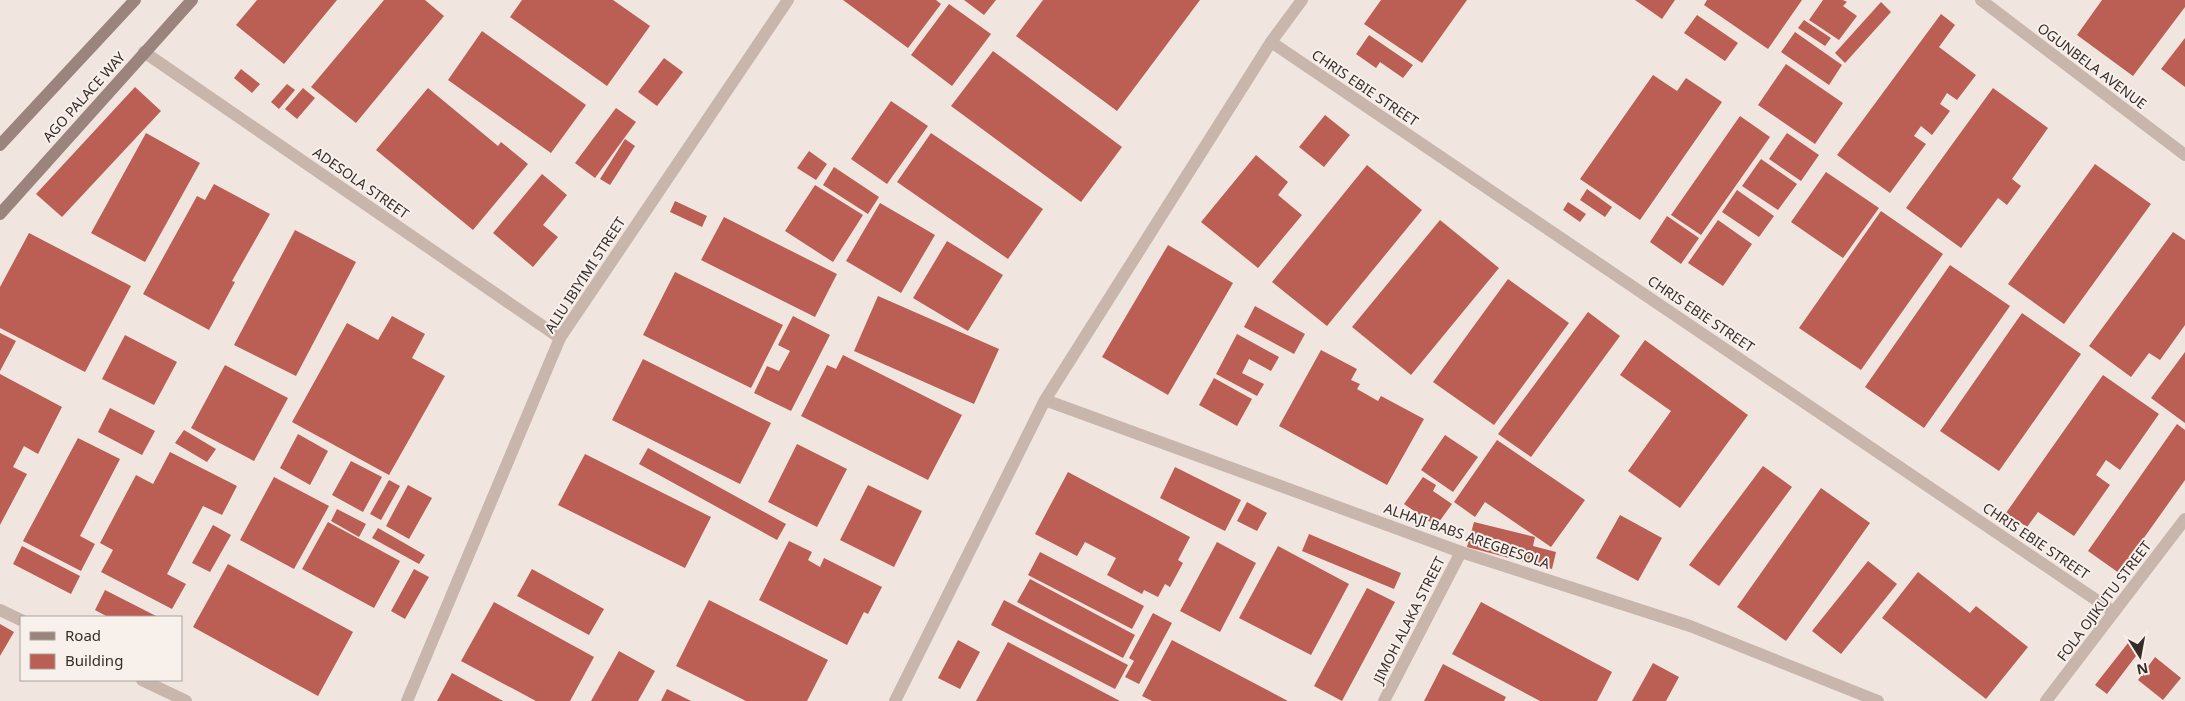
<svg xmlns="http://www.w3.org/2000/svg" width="2185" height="701" viewBox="0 0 2185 701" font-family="'Noto Sans',sans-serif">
  <rect width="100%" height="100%" fill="#f0e6df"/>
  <g fill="#bb5e53">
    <polygon points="257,0 337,0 284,64 236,25"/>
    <polygon points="384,0 425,0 444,16 356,123 311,87"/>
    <polygon points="522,0 613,0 650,26 607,86 510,17"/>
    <polygon points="843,0 936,0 941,4 908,48"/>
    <polygon points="964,0 996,0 984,15"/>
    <polygon points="1043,0 1200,0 1117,111 1016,36"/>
    <polygon points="1381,0 1467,0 1422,63 1364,24"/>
    <polygon points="1635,0 1675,0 1662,19"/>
    <polygon points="1707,0 1802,0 1768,49 1704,5"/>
    <polygon points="1823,0 1843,0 1847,2 1843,6 1857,16 1839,40 1809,20"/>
    <polygon points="2102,0 2185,0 2185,7 2133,76 2077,35"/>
    <polygon points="1881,2 1891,12 1845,63 1835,53"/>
    <polygon points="949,4 991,34 952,86 911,55"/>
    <polygon points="1941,14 1955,25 1939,47 1976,75 1957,100 1947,93 1940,104 1950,111 1932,135 1921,126 1914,136 1926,144 1890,193 1837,155"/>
    <polygon points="1697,15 1738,43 1725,61 1684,33"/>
    <polygon points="1804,20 1831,38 1825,46 1798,28"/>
    <polygon points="482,31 586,105 551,153 448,80"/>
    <polygon points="1795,32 1842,65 1829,85 1781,52"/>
    <polygon points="1369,35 1413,65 1403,78 1380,62 1376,68 1356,54"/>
    <polygon points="2185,38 2185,87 2161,69"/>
    <polygon points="993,51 1122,147 1081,202 951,106"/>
    <polygon points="664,58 683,72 657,106 638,92"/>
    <polygon points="1786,64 1843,103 1815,144 1758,105"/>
    <polygon points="241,69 260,84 252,93 234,78"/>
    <polygon points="1653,75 1677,91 1686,78 1722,102 1640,220 1580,179"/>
    <polygon points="287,84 295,90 279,109 271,102"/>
    <polygon points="135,87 161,111 62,217 36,194"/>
    <polygon points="303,88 315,98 297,119 285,109"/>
    <polygon points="428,88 498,146 501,142 528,164 473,230 376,150"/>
    <polygon points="1993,88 2048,128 2012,179 2021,186 2007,205 1998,198 1961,248 1906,208"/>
    <polygon points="891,101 928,126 887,184 851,159"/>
    <polygon points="616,108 636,122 595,178 575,163"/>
    <polygon points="1325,115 1350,135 1324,167 1299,147"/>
    <polygon points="1740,116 1770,137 1701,235 1671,215"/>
    <polygon points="146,133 200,163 145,262 91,233"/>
    <polygon points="931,133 1043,209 1008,259 897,182"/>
    <polygon points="1787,133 1819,155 1801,181 1769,159"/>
    <polygon points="625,139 635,146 610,185 600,179"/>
    <polygon points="809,151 827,164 816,180 797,168"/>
    <polygon points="1256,155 1288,182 1278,195 1302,215 1258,268 1201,222"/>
    <polygon points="1761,159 1797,184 1778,210 1742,186"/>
    <polygon points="2095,164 2151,204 2064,324 2008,284"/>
    <polygon points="1367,165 1422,210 1327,326 1272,282"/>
    <polygon points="834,167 879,197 868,214 823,185"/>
    <polygon points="1826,172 1879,208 1843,258 1791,222"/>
    <polygon points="542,174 567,195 543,225 558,237 533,267 493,233"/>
    <polygon points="214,184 270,214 232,281 235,282 209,330 143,294 197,196 205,200"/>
    <polygon points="815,185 863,215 833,262 785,231"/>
    <polygon points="1587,189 1612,207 1605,217 1580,200"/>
    <polygon points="1737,190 1774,216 1759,237 1722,212"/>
    <polygon points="675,201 707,216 702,227 670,212"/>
    <polygon points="1568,202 1586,214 1580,222 1563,210"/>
    <polygon points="880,203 935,235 901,293 846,261"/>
    <polygon points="1881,211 1943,254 1861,370 1799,328"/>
    <polygon points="1667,216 1699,238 1681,264 1650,242"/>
    <polygon points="724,217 837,274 815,317 701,260"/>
    <polygon points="1440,220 1499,268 1411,375 1352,327"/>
    <polygon points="1718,220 1752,244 1723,286 1688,263"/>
    <polygon points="295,230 356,262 296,376 234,345"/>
    <polygon points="2173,232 2185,240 2185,325 2160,360 2149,353 2131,377 2089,346"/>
    <polygon points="29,233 131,286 85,372 0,328 0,287"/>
    <polygon points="947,241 1003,275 968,331 913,298"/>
    <polygon points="1168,245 1233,283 1168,395 1102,357"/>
    <polygon points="1950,265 2010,306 1924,428 1865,387"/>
    <polygon points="675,272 783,325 751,388 643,335"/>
    <polygon points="1508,279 1569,323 1494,425 1433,382"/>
    <polygon points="878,296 999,349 974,404 854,351"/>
    <polygon points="1255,306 1305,334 1294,354 1244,327"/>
    <polygon points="1588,312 1620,336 1531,457 1498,434"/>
    <polygon points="2022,313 2081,354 1999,471 1940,431"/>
    <polygon points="392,316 425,334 412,358 445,376 389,475 292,422 347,323 378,340"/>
    <polygon points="793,316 830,335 791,411 754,393 767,366 779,371 790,351 778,345"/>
    <polygon points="0,333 16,341 0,371"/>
    <polygon points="1237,334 1279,357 1271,371 1249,359 1242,373 1264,384 1257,396 1216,374"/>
    <polygon points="125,335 177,362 154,405 102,379"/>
    <polygon points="1645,340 1748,415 1680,508 1628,471 1671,411 1620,375"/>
    <polygon points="1321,350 1357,369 1351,380 1360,384 1357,389 1378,401 1381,396 1424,419 1387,485 1279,426"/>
    <polygon points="2185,352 2185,423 2151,398"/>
    <polygon points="843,355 962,415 928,480 801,416 827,365 836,369"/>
    <polygon points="643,359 771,423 740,484 612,420"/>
    <polygon points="225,365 288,398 254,461 191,428"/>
    <polygon points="0,374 62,407 38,454 24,446 13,467 27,474 0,525"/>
    <polygon points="2103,375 2159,414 2120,470 2106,460 2096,475 2110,485 2074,536 2038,512 2027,527 2006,513"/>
    <polygon points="1214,378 1252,399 1237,426 1199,405"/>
    <polygon points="110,408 155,431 142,455 98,432"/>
    <polygon points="2177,424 2185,430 2185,480 2119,573 2088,551"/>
    <polygon points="184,430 216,449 207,462 175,443"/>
    <polygon points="298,434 328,451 310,485 280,468"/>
    <polygon points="1445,435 1478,457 1453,492 1421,470"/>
    <polygon points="78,438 120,459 80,536 95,544 81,571 23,541"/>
    <polygon points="1497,440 1585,500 1551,547 1485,502 1475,517 1454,502"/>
    <polygon points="797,444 847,469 817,527 768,502"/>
    <polygon points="648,448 786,524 777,540 639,464"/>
    <polygon points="170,452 237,486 222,515 203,506 167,574 186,584 172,609 101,572 113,550 100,543 136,475 153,484"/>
    <polygon points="585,454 711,517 685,568 558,505"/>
    <polygon points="351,461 382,477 363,512 332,495"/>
    <polygon points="1763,466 1792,487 1719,586 1689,565"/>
    <polygon points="1175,467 1241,500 1225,531 1160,498"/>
    <polygon points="1068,472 1190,537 1178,560 1183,563 1170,587 1165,584 1158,597 1144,590 1142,594 1107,575 1116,558 1085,542 1077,556 1035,534"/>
    <polygon points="274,477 329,506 294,569 240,540"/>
    <polygon points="1423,477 1436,485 1433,491 1452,504 1436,526 1404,504"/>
    <polygon points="389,480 400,486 381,520 370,514"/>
    <polygon points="408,485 432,498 409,539 386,526"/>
    <polygon points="868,485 922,511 894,567 840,540"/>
    <polygon points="1821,488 1870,523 1786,641 1737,607"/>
    <polygon points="1247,502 1267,513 1257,531 1237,521"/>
    <polygon points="337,509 366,524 359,537 331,521"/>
    <polygon points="1620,515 1662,538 1638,581 1596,558"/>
    <polygon points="328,522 400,561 374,608 302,569"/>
    <polygon points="1474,522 1535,537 1533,546 1556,552 1552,569 1467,547"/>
    <polygon points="213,525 231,535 210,572 192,563"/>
    <polygon points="378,528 425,555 419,564 372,538"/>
    <polygon points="1309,534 1401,573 1394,589 1302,551"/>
    <polygon points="789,541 812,552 808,560 820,567 824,558 882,587 868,614 864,612 847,645 759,600"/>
    <polygon points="1217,542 1256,563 1220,632 1180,611"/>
    <polygon points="22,546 80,576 71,594 13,564"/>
    <polygon points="1278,546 1349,584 1311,655 1239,618"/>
    <polygon points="1040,552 1144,606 1132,629 1028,575"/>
    <polygon points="1868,561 1897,584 1841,654 1812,631"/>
    <polygon points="228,564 353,632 318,696 193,627"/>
    <polygon points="414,569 429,577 405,619 391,611"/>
    <polygon points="532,569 604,609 589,635 517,596"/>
    <polygon points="1918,572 1970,613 1976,606 2028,647 1986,699 1882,618"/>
    <polygon points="1030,579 1135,635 1123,658 1017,602"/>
    <polygon points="1367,588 1395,602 1342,701 1314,686"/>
    <polygon points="105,590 158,617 108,617 95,610"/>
    <polygon points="709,600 828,660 807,701 746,701 676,666"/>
    <polygon points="1004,600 1128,665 1115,689 991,625"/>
    <polygon points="494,602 594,657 570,701 536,701 461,661"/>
    <polygon points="1481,602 1612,672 1597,701 1540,701 1452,654"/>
    <polygon points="1153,613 1172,623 1139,684 1125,677 1134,661 1129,658"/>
    <polygon points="0,624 14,632 0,656"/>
    <polygon points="958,640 980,652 960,689 938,678"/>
    <polygon points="1172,640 1288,701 1152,701 1142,696"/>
    <polygon points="1008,642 1120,701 976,701"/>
    <polygon points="2128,643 2139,652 2107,694 2095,685"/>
    <polygon points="619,651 655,671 638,701 591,701"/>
    <polygon points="2155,657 2181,678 2163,700 2138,680"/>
    <polygon points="1653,663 1679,677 1666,701 1632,701"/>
    <polygon points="1443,664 1506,697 1504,701 1424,701"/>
    <polygon points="452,673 503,701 437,701"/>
    <polygon points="667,689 691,701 661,701"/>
  </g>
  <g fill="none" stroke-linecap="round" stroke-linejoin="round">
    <g stroke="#c8b5ac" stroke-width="12">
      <polyline points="1981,0 2185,155"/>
      <polyline points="1271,42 2114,612"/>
      <polyline points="144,52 560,338"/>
      <polyline points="1045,400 1461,552 1690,626 1878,701"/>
      <polyline points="0,610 21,620"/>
      <polyline points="142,680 186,701"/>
      <polyline points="407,701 560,338 788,0"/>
      <polyline points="895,701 1045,400 1271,42 1302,0"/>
      <polyline points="1384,701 1461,552"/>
      <polyline points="2046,701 2185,519"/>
    </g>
    <g stroke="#9b847d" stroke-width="12">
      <polyline points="0,145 135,0"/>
      <polyline points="0,214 192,0"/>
    </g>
  </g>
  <g text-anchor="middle" stroke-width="4" stroke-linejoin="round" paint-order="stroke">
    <g font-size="14" fill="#362c2a" stroke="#f8f0eb">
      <text transform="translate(2092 66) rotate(37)" y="5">OGUNBELA AVENUE</text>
      <text transform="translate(1365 88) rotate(34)" y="5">CHRIS EBIE STREET</text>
      <text transform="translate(84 97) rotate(-48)" y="5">AGO PALACE WAY</text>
      <text transform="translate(361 183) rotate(35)" y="5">ADESOLA STREET</text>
      <text transform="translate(585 275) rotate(-57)" y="5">ALIU IBIYIMI STREET</text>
      <text transform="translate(1701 314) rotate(34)" y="5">CHRIS EBIE STREET</text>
      <text transform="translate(1467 536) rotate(19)" y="5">ALHAJI BABS AREGBESOLA</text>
      <text transform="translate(2036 541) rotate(34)" y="5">CHRIS EBIE STREET</text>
      <text transform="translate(2104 601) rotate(-53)" y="5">FOLA OJIKUTU STREET</text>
      <text transform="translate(1409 620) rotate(-63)" y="5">JIMOH ALAKA STREET</text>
    </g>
  </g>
  <rect x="20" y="616" width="162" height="65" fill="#f8f0eb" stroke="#aaa29e"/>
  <rect x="30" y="632" width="25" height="8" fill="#9b847d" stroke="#aaa29e"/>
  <text x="65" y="641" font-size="15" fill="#362c2a">Road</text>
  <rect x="30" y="654" width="25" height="15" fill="#bb5e53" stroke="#aaa29e"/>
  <text x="65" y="666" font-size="15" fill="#362c2a">Building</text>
  <g transform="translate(2140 656) rotate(169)" stroke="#f8f0eb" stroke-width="4" paint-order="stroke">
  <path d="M0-4L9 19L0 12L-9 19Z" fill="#362c2a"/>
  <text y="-8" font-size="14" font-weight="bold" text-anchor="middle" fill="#362c2a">N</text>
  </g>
</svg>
